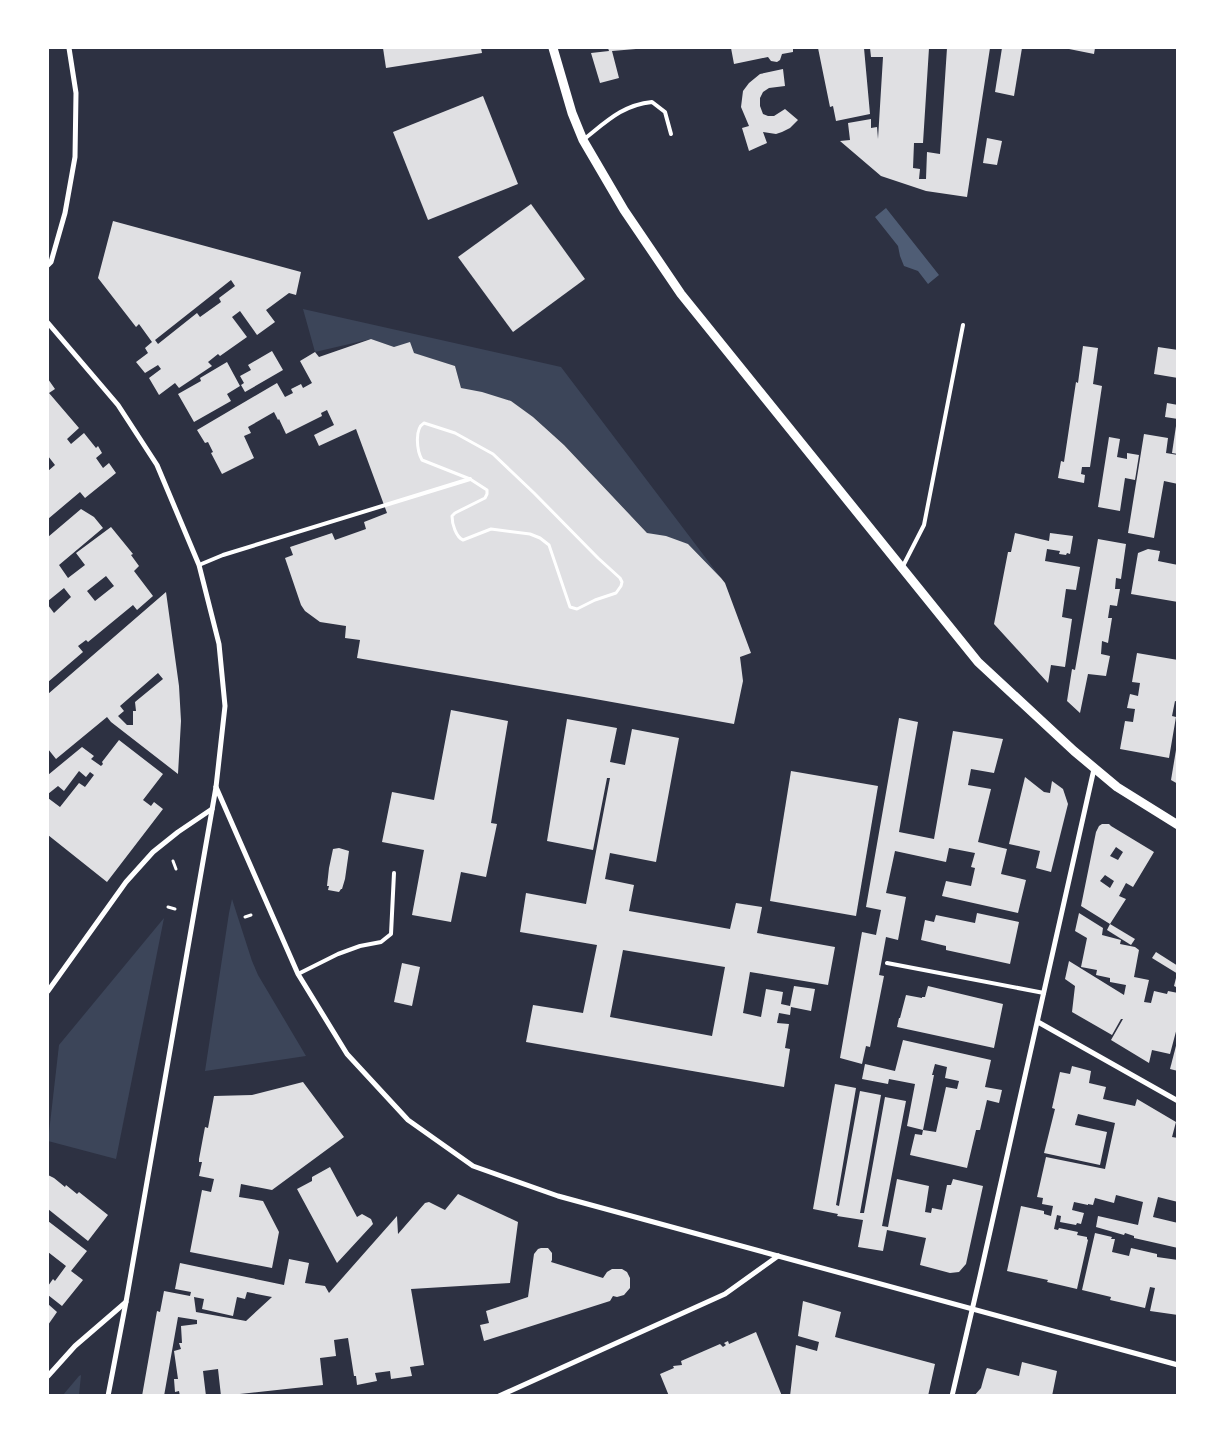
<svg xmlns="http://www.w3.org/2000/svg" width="1225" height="1443" viewBox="0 0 1225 1443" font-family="Lato,sans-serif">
  <rect width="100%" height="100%" fill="#2d3142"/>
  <g fill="#3c4559">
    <polygon points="303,309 561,367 721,578 688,544 647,533 564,445 533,417 511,401 461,388 455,366 394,347 371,339 315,352"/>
    <polygon points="232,899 252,961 258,975 306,1056 205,1071 229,913"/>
    <polygon points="164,918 116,1159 48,1141 59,1045"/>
    <polygon points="81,1375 79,1395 63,1395 79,1376"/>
  </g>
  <polygon fill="#4f5d75" points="886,208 939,275 928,284 918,271 904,266 900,256 898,246 875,217"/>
  <g fill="#e0e0e3" fill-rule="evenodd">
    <polygon points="383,48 481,48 482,53 386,68"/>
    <polygon points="608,48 636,48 636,49 612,51 619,78 600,83 591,53 609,51"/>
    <polygon points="731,48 793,48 793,52 782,54 780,60 777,62 771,61 768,57 734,64"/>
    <polygon points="818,48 864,48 870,114 836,121 833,106 830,107"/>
    <polygon points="870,48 929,48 923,143 914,143 913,168 920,169 919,179 926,179 927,152 940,154 947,48 990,48 967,197 926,191 881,176 840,141 850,140 848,123 871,119 871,128 877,127 878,139 883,57 871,57"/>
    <polygon points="1002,48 1022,48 1014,96 995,92"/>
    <polygon points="1064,48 1095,48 1094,54"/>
    <polygon points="783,69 785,86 769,88 763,92 760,98 760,106 763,114 768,116 774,116 785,109 798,120 790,128 782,132 776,134 763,132 767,143 749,151 742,128 749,126 741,107 743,91 749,83 760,74"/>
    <polygon points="483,96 518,184 428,220 393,132"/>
    <polygon points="987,138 1002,141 997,165 983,163"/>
    <polygon points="531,204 585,279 513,332 458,257"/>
    <path d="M113,221l188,51 -5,23 -7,-2 -23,17 9,12 -18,13 -17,-24 -8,6 15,20 -27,19 -2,-2 -10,8 4,4 -33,22 -4,-5 -16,12 -10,-17 12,-9 -3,-4 -13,8 -9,-11 12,-9 -3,-5 7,-6 -13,-18 -3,3 -38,-49zM231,280l4,6 -16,12 2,4 -21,15 -3,-4 -39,31 -3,-4z"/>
    <polygon points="371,339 394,347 410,342 414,353 455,366 461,388 482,392 511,401 533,417 564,445 647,533 666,536 688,544 721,578 725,583 751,653 740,657 743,681 734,724 584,697 357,658 360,640 345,638 346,626 320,622 305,611 301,605 285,558 293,555 290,547 332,533 335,540 366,529 364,522 387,513 356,429 319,446 314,435 334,425 327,410 321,413 322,416 286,434 279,419 278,420 274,412 248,427 251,433 244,436 254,458 222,474 211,453 213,452 208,442 205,443 197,430 277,383 285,397 293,393 291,389 301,384 303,388 312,383 300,361 315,352 319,357"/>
    <polygon points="1083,346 1098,348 1093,384 1102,386 1090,467 1082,467 1081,474 1085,475 1084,483 1058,478 1061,461 1064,462 1076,382 1078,383"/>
    <polygon points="1158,347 1178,350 1178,378 1154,374"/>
    <polygon points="272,351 283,370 245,392 241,385 244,383 240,376 251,370 248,365"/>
    <polygon points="227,362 240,386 227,394 231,401 194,422 178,394 201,381 200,378"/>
    <polygon points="48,379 55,389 49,393 79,428 67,439 71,444 84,433 96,448 98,446 102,453 96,458 103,468 109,463 116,473 85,498 80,492 48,519 48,471 55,465 48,456"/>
    <polygon points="1167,403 1178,405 1178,419 1165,417"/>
    <polygon points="1176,426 1178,426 1178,454 1172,453"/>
    <polygon points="1144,434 1168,438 1166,453 1178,455 1178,484 1164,481 1154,538 1128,533"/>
    <polygon points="1109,437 1120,439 1117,457 1127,459 1127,453 1139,455 1135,480 1125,478 1120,511 1098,507"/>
    <path d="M81,509l13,8 9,11 -44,37 9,13 17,-13 -9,-12 35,-26 22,27 -2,1 8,11 -5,5 19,25 -16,14 -4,-5 -45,37 -2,-2 -8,6 5,6 -35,30v-77l6,8 17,-16 -7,-9 -16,13v-64zM106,576l8,10 -19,15 -8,-10z"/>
    <polygon points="1015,533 1049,541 1050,533 1073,536 1070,554 1067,553 1066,555 1059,554 1060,551 1047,549 1045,561 1080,567 1076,590 1066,589 1062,617 1072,619 1065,667 1051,665 1048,683 994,624 1008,552 1011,552"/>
    <polygon points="1098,539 1126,544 1121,579 1116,578 1115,589 1120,589 1117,606 1110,605 1108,618 1112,618 1108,643 1102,641 1101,654 1110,656 1106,676 1088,674 1080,713 1067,701 1072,669 1075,670"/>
    <polygon points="1148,549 1160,551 1158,561 1178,565 1178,602 1131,594 1138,553"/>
    <path d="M166,592l13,94 2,35 -3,53 -67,-52 -4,-5 -51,42 -8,-10v-55zM158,673l5,6 -28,23 1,9h-3v14h-6l-9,-9 6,-5 -4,-5z"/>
    <polygon points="1137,653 1178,660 1178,702 1175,701 1172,716 1176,717 1169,758 1120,749 1125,721 1133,722 1135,709 1127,708 1130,694 1138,696 1140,683 1132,682"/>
    <polygon points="451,710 508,721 491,823 497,824 486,877 461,872 451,922 412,915 424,850 382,842 392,792 434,800"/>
    <polygon points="899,718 918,722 899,832 934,839 953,731 1003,739 994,773 971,769 968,785 991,789 978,842 1007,849 1001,874 1026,880 1018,913 942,896 946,881 971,886 975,868 971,867 975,853 949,848 946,862 895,851 886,893 906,897 898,940 886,937 879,975 884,976 870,1047 866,1046 862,1064 840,1058 862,932 876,935 881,910 866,907"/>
    <path d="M567,719l50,9 -7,34 15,3 7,-36 47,9 -23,124 -46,-9 -5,26 29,6 -5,26 101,18 6,-26 26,4 -5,26 78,14 -7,38 -78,-13 -7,41 18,4 5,-28 17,3 -2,12 9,2 4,-20 21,3 -4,22 -20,-4 -1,8 -11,-2 -2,10 12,1 -4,24 5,1 -6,38 -258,-45 7,-37 50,8 14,-68 -77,-13 6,-39 60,11 24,-126h-3l-14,72 -46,-9zM623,950l102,17 -13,69 -102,-19z"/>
    <polygon points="119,740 163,774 143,800 151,806 154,802 163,809 107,882 48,835 48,798 60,807 79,783 85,787 94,775 90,772 86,777 79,771 64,791 58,786 48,794 48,775 82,747 94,756 91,759 101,766 103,764 102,762"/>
    <polygon points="1176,750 1178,750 1178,784 1171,780"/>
    <polygon points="791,771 878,786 856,916 770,901"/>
    <polygon points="1025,777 1044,792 1050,793 1052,781 1063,789 1068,804 1051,872 1036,868 1040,851 1009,844"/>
    <path d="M1102,824h7l2,2 43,26 -21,35 -7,-4 -7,13 7,3 -16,25 -29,-18 15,-74 3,-6zM1116,847l7,5 -5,8 -8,-4zM1105,875l9,6 -4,7 -10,-7z"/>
    <polygon points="339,848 349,851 345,879 342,889 341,889 339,892 328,890 329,886 327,886 329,868 333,849"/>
    <polygon points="977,913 1019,922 1010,964 946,950 946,946 921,940 925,920 934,922 936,915 975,923"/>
    <polygon points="1079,913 1103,928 1102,935 1121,940 1120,944 1135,947 1139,950 1134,977 1149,980 1144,1002 1151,1003 1154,991 1167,994 1168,991 1178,993 1178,1024 1170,1054 1152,1050 1149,1063 1111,1040 1123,1019 1121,1019 1112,1035 1072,1012 1075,986 1065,979 1069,961 1124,995 1126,985 1110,982 1110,978 1096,975 1097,970 1081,967 1087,938 1075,931"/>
    <polygon points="1110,924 1135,939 1131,945 1107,930"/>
    <polygon points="1156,952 1178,966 1178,974 1152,958"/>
    <polygon points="402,963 420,967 412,1006 394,1002"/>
    <polygon points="1177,974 1178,975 1178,988 1174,986"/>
    <polygon points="928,986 1003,1004 994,1048 897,1027 899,1018 900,1018 906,995 922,998 922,997 925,997"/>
    <polygon points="903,1040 991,1060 985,1087 1002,1090 999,1103 987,1100 980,1130 976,1130 967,1168 910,1155 915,1134 922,1135 923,1130 936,1132 946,1087 957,1089 959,1081 945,1078 947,1067 935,1064 932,1075 934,1075 923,1130 907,1126 915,1084 889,1079 888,1084 862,1079 865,1064 895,1071"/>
    <polygon points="1177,1042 1178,1042 1178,1071 1170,1069"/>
    <polygon points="1072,1066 1091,1071 1089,1083 1106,1087 1103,1099 1135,1106 1137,1099 1176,1122 1172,1137 1178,1138 1178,1202 1158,1197 1153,1217 1178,1223 1178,1248 1134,1238 1134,1236 1125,1233 1124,1235 1096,1227 1098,1216 1138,1225 1143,1202 1116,1195 1114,1203 1095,1198 1093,1205 1088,1204 1088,1205 1074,1202 1072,1210 1084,1213 1081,1224 1077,1223 1076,1225 1060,1222 1061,1216 1057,1215 1054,1229 1058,1230 1059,1228 1078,1232 1077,1235 1087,1237 1087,1239 1088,1240 1077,1289 1047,1282 1048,1280 1007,1271 1021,1206 1044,1211 1044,1214 1051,1216 1053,1206 1042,1204 1043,1198 1037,1197 1046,1157 1105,1169 1115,1123 1078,1114 1075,1125 1107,1132 1100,1165 1044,1153 1055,1109 1052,1108 1060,1072 1070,1074"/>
    <polygon points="303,1082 344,1137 272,1190 241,1184 239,1197 263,1201 279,1232 272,1268 190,1252 202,1190 211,1192 214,1179 199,1176 202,1162 199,1162 199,1159 205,1127 208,1128 214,1096 252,1095"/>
    <polygon points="835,1084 856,1088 836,1205 839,1206 860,1091 881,1095 860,1213 864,1213 885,1097 906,1101 882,1226 888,1227 897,1179 929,1186 925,1212 931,1213 932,1208 942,1210 947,1185 951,1185 953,1179 983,1186 966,1264 959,1272 950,1273 920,1265 926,1238 887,1230 883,1251 858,1247 863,1220 837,1216 838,1214 813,1209"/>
    <polygon points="330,1167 357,1217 362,1214 371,1219 373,1224 337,1263 297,1189 312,1181 312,1177"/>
    <polygon points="48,1175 54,1178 65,1187 66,1185 77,1194 79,1192 108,1215 88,1241 48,1209"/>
    <path d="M458,1194l60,28 -8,61 -99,6 13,76 -14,2 2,9 -21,3 -1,-8 -15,2 2,8 -20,4 -1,-9h-2l-6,-38 -14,2 2,16 -16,2 3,27 -102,11 -3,-27 -15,2 3,25h-26l-1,-5 -4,1 -1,-13h4l-4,-28 7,-2 -2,-6h3l-1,-17 16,-2v-4l-19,-3 -14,79h-22l15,-85 3,1 4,-21 26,5 1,-4 -16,-3 5,-26 104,22 5,-26 20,4 -4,20 20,3 4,7 68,-77 1,18 27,-31 4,-1 16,8zM247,1292l25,5 -26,24 -50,-9 -2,-15 10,2 -2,10 31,7 4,-19 8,2z"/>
    <polygon points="48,1221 87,1251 71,1271 83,1280 62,1306 48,1295 48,1286 53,1279 55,1281 66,1266 48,1252"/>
    <polygon points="1095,1233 1112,1237 1111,1239 1115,1239 1112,1252 1129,1256 1131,1248 1157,1254 1157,1257 1178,1260 1178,1315 1150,1311 1155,1288 1150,1287 1145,1308 1110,1300 1111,1297 1082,1290"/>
    <polygon points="541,1248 548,1248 552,1253 552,1260 551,1262 603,1278 607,1272 612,1269 622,1269 627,1272 630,1278 630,1288 624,1295 617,1297 613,1296 610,1301 484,1341 480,1325 489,1323 486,1311 528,1297 534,1254 538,1249"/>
    <polygon points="803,1301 841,1312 835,1337 935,1364 928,1396 790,1396 796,1345 817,1351 819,1342 798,1336"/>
    <polygon points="48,1304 57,1312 48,1325"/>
    <polygon points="756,1332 782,1396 669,1396 660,1374 674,1368 673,1366 682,1365 681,1361 720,1344 723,1347 726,1345 724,1343 728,1341 729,1344"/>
    <polygon points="1022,1362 1057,1371 1052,1396 974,1396 981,1388 986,1370 987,1368 1019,1376"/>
  </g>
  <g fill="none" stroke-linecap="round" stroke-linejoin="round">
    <g stroke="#fff" stroke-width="3">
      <path d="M424,423l31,10 38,21 41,39 64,65 22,20 2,4 -1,4 -5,7 -21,7 -18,9 -7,-2 -21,-62 -9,-7 -10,-4 -39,-5 -28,11c-7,-3 -11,-16 -11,-24l3,-3 30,-15 2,-4v-4l-17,-11 -48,-19c-5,-9 -8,-31 2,-37z"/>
      <polyline points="173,861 176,869"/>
      <polyline points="168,907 175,909"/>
      <polyline points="245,917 251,915"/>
    </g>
    <g stroke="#fff" stroke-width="4">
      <path d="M583,140c23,-18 39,-35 69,-38l13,10 6,22"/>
      <polyline points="199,565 223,555 470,479"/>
      <polyline points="902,568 924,525 963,325"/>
      <polyline points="887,963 1044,993"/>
      <polyline points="298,974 338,954 360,946 381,942 391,934 394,873"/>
    </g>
    <g stroke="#fff" stroke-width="5">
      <polyline points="48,265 51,262 65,213 75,157 76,93 69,48"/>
      <polyline points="48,323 118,405 157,465 199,565 219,644 225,706 216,787 126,1302 108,1396"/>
      <polyline points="216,787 298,974 347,1054 408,1120 473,1166 558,1196 1178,1365"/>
      <polyline points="48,991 126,882 153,852 178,832 212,809"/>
      <polyline points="1038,1022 1178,1101"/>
      <polyline points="48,1376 75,1346 126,1302"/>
      <polyline points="499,1396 725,1294 778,1256"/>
      <polyline points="952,1396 980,1276 1094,769"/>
    </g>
    <polyline stroke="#fff" stroke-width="9" points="553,48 572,113 583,140 624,210 681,294 978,662 1074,751 1117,787 1178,825"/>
  </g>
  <rect width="1225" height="1443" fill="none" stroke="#ffffff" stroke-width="98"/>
</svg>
